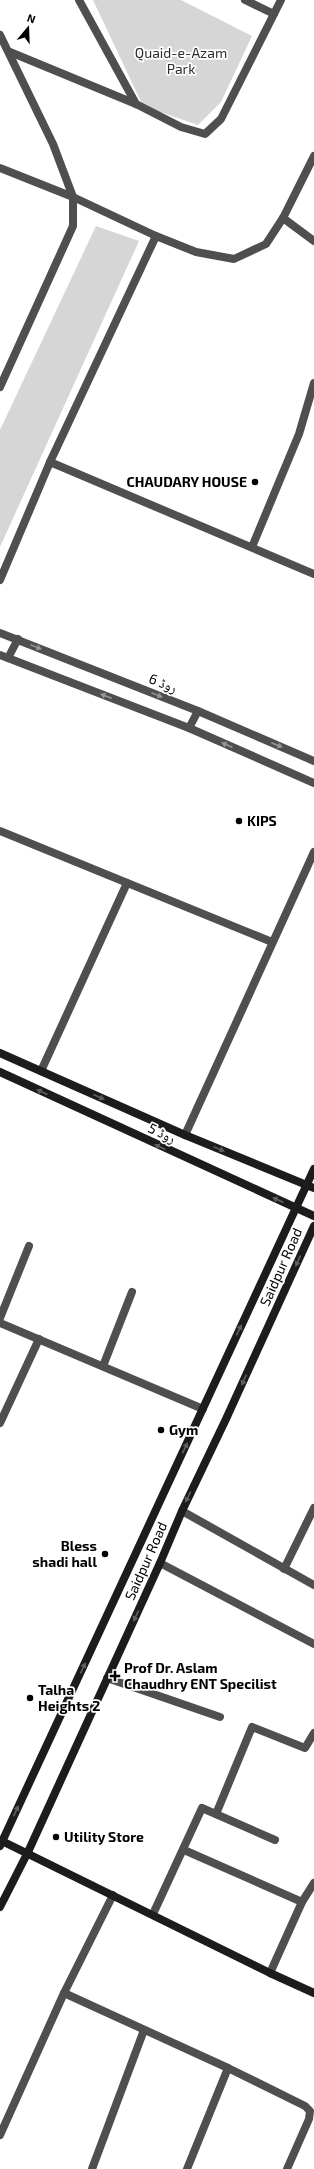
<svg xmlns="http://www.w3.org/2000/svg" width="314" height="2169" viewBox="0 0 314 2169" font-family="'Exo 2','Noto Naskh Arabic',sans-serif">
  <rect width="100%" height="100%" fill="#fff"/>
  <g fill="#d6d6d6">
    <polygon points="93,0 181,0 252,36 221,102 198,125 143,106"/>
    <polygon points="96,226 139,241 0,547 0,430"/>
  </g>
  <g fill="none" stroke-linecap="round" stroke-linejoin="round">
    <g stroke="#4f4f4f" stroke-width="8">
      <polyline points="79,0 136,104"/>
      <polyline points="245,0 274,14"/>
      <polyline points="0,35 53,144 73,197 73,226 0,387"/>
      <polyline points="10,52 136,104 181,127 205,134 221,119 281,0"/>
      <polyline points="0,168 73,197 156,236 196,252 234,259 266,244 283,218 314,156"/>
      <polyline points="283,218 314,241"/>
      <polyline points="50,462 156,236"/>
      <polyline points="252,547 299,434 314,383"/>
      <polyline points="0,580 50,462 314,574"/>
      <polyline points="0,633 198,711 314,761"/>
      <polyline points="0,655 189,728 314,783"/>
      <polyline points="8,658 18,639"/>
      <polyline points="189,728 198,711"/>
      <polyline points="0,831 272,942"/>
      <polyline points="41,1071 127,883"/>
      <polyline points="185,1135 314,852"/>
      <polyline points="0,1318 29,1246"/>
      <polyline points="0,1323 203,1409"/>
      <polyline points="103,1366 132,1292"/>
      <polyline points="0,1423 39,1339"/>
      <polyline points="182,1511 314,1585"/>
      <polyline points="160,1563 314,1644"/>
      <polyline points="284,1569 314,1508"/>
      <polyline points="107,1678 220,1717"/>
      <polyline points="216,1814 252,1727 305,1748 314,1733"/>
      <polyline points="184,1850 302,1902"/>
      <polyline points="113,1895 64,1993 228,2068 305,2106 310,2111 309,2119 287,2169"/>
      <polyline points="153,1914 202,1808 275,1840"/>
      <polyline points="270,1973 302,1902 314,1883"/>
      <polyline points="0,2135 64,1993"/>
      <polyline points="92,2169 144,2030"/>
      <polyline points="187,2169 228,2068"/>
    </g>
    <g stroke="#1c1c1c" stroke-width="8">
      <polyline points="0,1053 185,1135 314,1188"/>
      <polyline points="0,1072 314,1216"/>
      <polyline points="0,1840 270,1973 314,1993"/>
      <polyline points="0,1846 314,1169"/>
      <polyline points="0,1907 28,1852 160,1563 182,1511 226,1419 314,1226"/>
    </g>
  </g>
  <defs><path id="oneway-solid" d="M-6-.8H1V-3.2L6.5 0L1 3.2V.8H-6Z"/></defs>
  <g fill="#959595">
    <use href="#oneway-solid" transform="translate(36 647) rotate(22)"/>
    <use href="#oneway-solid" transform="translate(157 695) rotate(22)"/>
    <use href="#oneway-solid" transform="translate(106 696) rotate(-159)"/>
    <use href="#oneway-solid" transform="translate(227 745) rotate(-156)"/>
    <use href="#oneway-solid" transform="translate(277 745) rotate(23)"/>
  </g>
  <g fill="#606060">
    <use href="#oneway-solid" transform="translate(42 1092) rotate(-155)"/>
    <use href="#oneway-solid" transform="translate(99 1097) rotate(24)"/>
    <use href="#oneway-solid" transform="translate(160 1147) rotate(-155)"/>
    <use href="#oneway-solid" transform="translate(219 1149) rotate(22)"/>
    <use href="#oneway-solid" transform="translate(278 1200) rotate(-156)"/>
    <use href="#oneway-solid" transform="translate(298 1261) rotate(114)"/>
    <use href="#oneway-solid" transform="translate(239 1330) rotate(-65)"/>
    <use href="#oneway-solid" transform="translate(244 1380) rotate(114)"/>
    <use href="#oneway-solid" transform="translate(185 1448) rotate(-65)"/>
    <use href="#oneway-solid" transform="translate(188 1497) rotate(116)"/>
    <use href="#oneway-solid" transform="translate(136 1616) rotate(115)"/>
    <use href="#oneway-solid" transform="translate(83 1668) rotate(-65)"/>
    <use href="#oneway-solid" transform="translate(16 1811) rotate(-65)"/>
  </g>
  <g fill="#000" stroke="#fff" stroke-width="1.5">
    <circle cx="255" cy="482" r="4"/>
    <circle cx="239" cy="821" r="4"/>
    <circle cx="161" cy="1430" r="4"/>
    <circle cx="105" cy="1554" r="4"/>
    <path d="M113 1670h4v4h4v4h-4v4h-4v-4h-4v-4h4z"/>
    <circle cx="30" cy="1698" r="4"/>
    <circle cx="56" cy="1837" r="4"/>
  </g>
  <g text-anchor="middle" stroke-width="3.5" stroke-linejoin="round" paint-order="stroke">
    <g font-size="14" fill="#2d2d2d" stroke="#fff">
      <text x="181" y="58">Quaid-e-Azam<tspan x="181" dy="16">Park</tspan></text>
    </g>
    <g font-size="14" font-weight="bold" fill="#000" stroke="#fff" text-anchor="start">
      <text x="247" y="487" text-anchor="end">CHAUDARY HOUSE</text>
      <text x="247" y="826">KIPS</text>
      <text x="169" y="1435">Gym</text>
      <text x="97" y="1551" text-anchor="end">Bless<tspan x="97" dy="16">shadi hall</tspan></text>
      <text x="124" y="1673">Prof Dr. Aslam<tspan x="124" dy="16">Chaudhry ENT Specilist</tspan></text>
      <text x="38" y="1695">Talha<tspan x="38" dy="16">Heights 2</tspan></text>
      <text x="64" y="1842">Utility Store</text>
    </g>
    <g font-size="14" fill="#000" stroke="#fff">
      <text transform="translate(163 683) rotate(22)" y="5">روڈ 6</text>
      <text transform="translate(162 1133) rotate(25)" y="5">روڈ 5</text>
      <text transform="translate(281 1267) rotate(-66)" y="5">Saidpur Road</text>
      <text transform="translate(146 1561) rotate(-66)" y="5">Saidpur Road</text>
    </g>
  </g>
  <g transform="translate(28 28) rotate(19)" stroke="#ffffff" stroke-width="3" paint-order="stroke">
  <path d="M0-3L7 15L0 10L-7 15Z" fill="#000000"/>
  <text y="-6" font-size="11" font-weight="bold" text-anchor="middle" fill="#000000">N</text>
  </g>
</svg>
